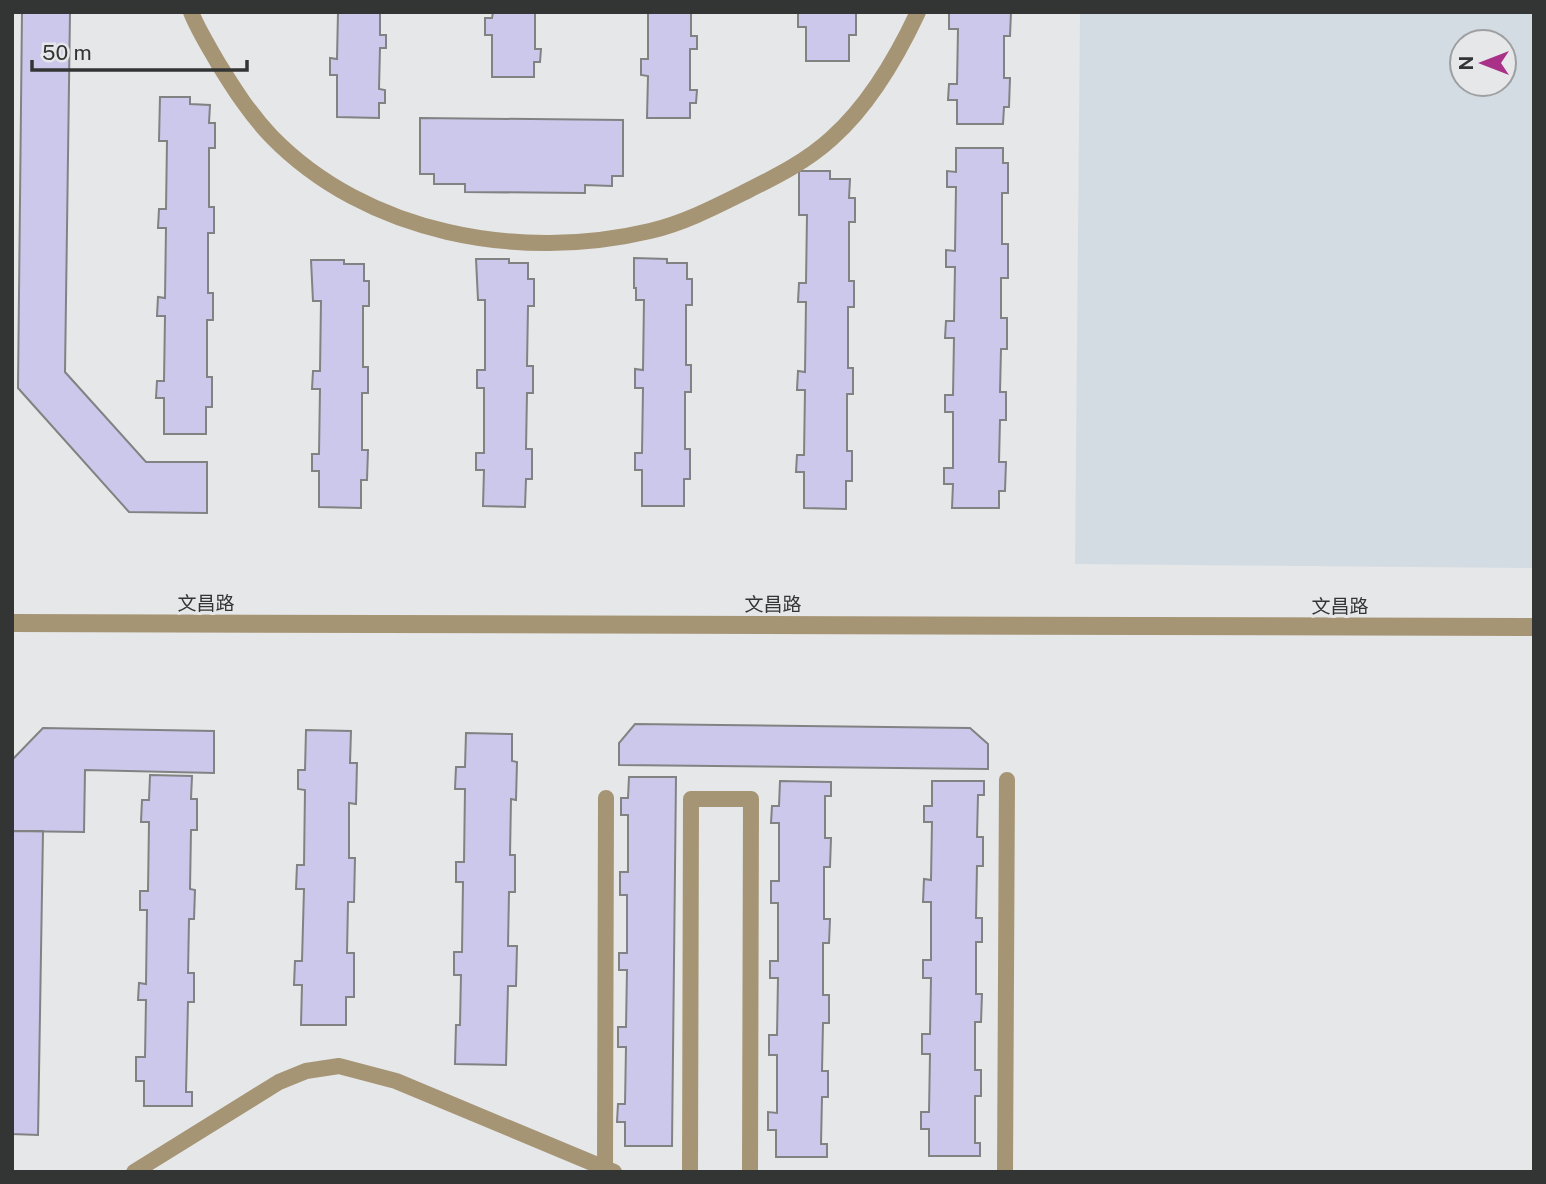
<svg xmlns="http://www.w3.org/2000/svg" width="1546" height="1184" viewBox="0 0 1546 1184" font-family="'Public Sans','Noto Sans SC',sans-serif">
<rect width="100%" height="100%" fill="#e6e7e8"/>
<!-- built -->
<path fill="#d4dce3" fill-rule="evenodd" d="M1080 12H1534V568L1075 564ZM1462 42H1504V84H1462Z"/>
<!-- building -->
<path fill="#ccc8ec" stroke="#828283" stroke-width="2" d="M22 12H70L65 372 146 462H207V513L129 512 18 388Z
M338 12H380V35H386V48H380L379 89 385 90V103H379V118L337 117V75H330V58L337 59Z
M493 12H535V49H541L540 62H534V77H492V35H485V18H492Z
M648 12H691V36H697V49H690V90H697L696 103H690V118H647L648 76 641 75V59H648Z
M798 12H856V35H849V61H806V27H798Z
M949 12H1011L1010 36H1004V78H1010L1009 107H1004L1003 124H957V100H948L949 84H957L958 29H949Z
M160 97H190V104L210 105 209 123H215V148H209V207H214V233H208V293H213V320H207V377H212V407H206V434H164V398H156L157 381H164L165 316H157L158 297 165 298 166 228H158L159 209H166L167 141H159Z
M420 118 623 120V176H612V186L585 185V193L465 192V184H434V174H420Z
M956 148H1003V163H1008V193H1002V244H1008V278H1001V318H1007V349H1001L1000 392H1006V420H1000L999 462H1006L1005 491H999V508H952L953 484H944V468H953V412H945V395H953L954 338H945L946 321H954L955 267H946V250L955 251 956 187H947V171L956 172Z
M799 171H830V179H850L849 198H855V222H849V281H854V307H848V368H853V394H847V451H852V481H846V509L804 508V472H796L797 455H804L805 390H797L798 371 805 372 806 302H798L799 283H806L807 215H799Z
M634 258 667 259V263H687V279H692V305H686V365H691V392H685V449H690V479H684V506H642V470H635V453H642L643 388H635V369L643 370 644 300H636V288H634Z
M476 259H509V263H528V279H534V306H528L527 366H533V393H527L526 449H532V479H526L525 507 483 506 484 470H476V453H484V388H477V370H485V300H478Z
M311 260H344V264H364V281H369V306H363V367H368V393H362V450H368L367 480H361V508L319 507V471H312V454H319L320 389H312L313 371H320L321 301H313Z
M635 724 970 728 988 744V769L619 765V743Z
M43 728 214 731V773L85 770 84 832 12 831V760Z
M306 730 351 731 350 763H357L356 804 349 803V858H355L354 902H348L347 953H354V997H346V1025H301L302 985H294L295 961H302L304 889H296L297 865H304L305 790 298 789V770H305Z
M466 733 512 734V761L517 762 516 800 511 799 510 855H515V892H509L508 946H517L516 986H508L506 1065 455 1064 456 1025H460L461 975H454V952H462L463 882H456V862H464L465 789H455L456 767H465Z
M150 775 192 776 191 799H197V830H191L190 889 195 890 194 919H189L188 973H194V1002H188L186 1092H192V1106H144V1081H136V1057H145L146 1000H138L139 983 146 984 147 910H140V891H148L149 822H141L142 800H149Z
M629 777H676L672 1146H625V1122H617L618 1104H625L626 1047H618V1027H626L627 970H619V953H627V895H620V872H628V815H621V798H628Z
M780 781 831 782V796H825V838H831L830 867H824V919H830L829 943H823V995H829V1023H823L822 1071H828V1097H822L821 1144H827V1157H776V1130H768V1112L777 1113V1055H769V1035H777L778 978H770V961H778V903H771V881H779V823H771L772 806H779Z
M932 781H984V795H978L977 837H983V866H977L976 918H982V942H976V994H982L981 1022H975V1070H981V1096H975V1143H980V1156H929V1129H921V1112H929L930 1054H922V1034H930L931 978H923V960H931V902H923L924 879 931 880 932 822H924V806H932Z
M12 831H43L38 1135 12 1134Z"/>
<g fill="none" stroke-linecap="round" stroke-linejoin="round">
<!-- service -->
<path stroke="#a69575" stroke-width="16" d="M191 12C198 30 209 47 218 63 234 89 250 114 271 136 366 234 520 262 650 231 684 223 715 207 747 191 777 176 807 161 832 138 869 105 897 57 918 12
M605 1168 606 798
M134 1172 279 1082 306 1071 339 1066 396 1081 614 1172
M690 1172 691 799H751L750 1172
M1005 1172 1007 780"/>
<!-- tertiary -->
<path stroke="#a69575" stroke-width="18" d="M12 623 1534 627"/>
</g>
<g text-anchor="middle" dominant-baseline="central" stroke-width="6" stroke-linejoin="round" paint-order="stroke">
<!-- street labels -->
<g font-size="19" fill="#333434" stroke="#e6e7e8">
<text x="206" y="603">文昌路</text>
<text x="773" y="604">文昌路</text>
<text x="1340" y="606">文昌路</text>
</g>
</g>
<!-- border -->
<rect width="1546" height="1184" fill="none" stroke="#333434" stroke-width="28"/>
<!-- north arrow -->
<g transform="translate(1483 63) rotate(270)"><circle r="33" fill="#e6e7e8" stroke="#9e9fa0" stroke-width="2"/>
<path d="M0-5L12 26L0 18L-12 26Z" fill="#a93288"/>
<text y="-10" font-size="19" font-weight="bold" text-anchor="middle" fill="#333434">N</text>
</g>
<!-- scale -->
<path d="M32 60v10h215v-10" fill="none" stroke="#333434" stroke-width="3.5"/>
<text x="42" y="60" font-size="21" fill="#333434" stroke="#e6e7e8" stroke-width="5" paint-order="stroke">50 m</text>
</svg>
